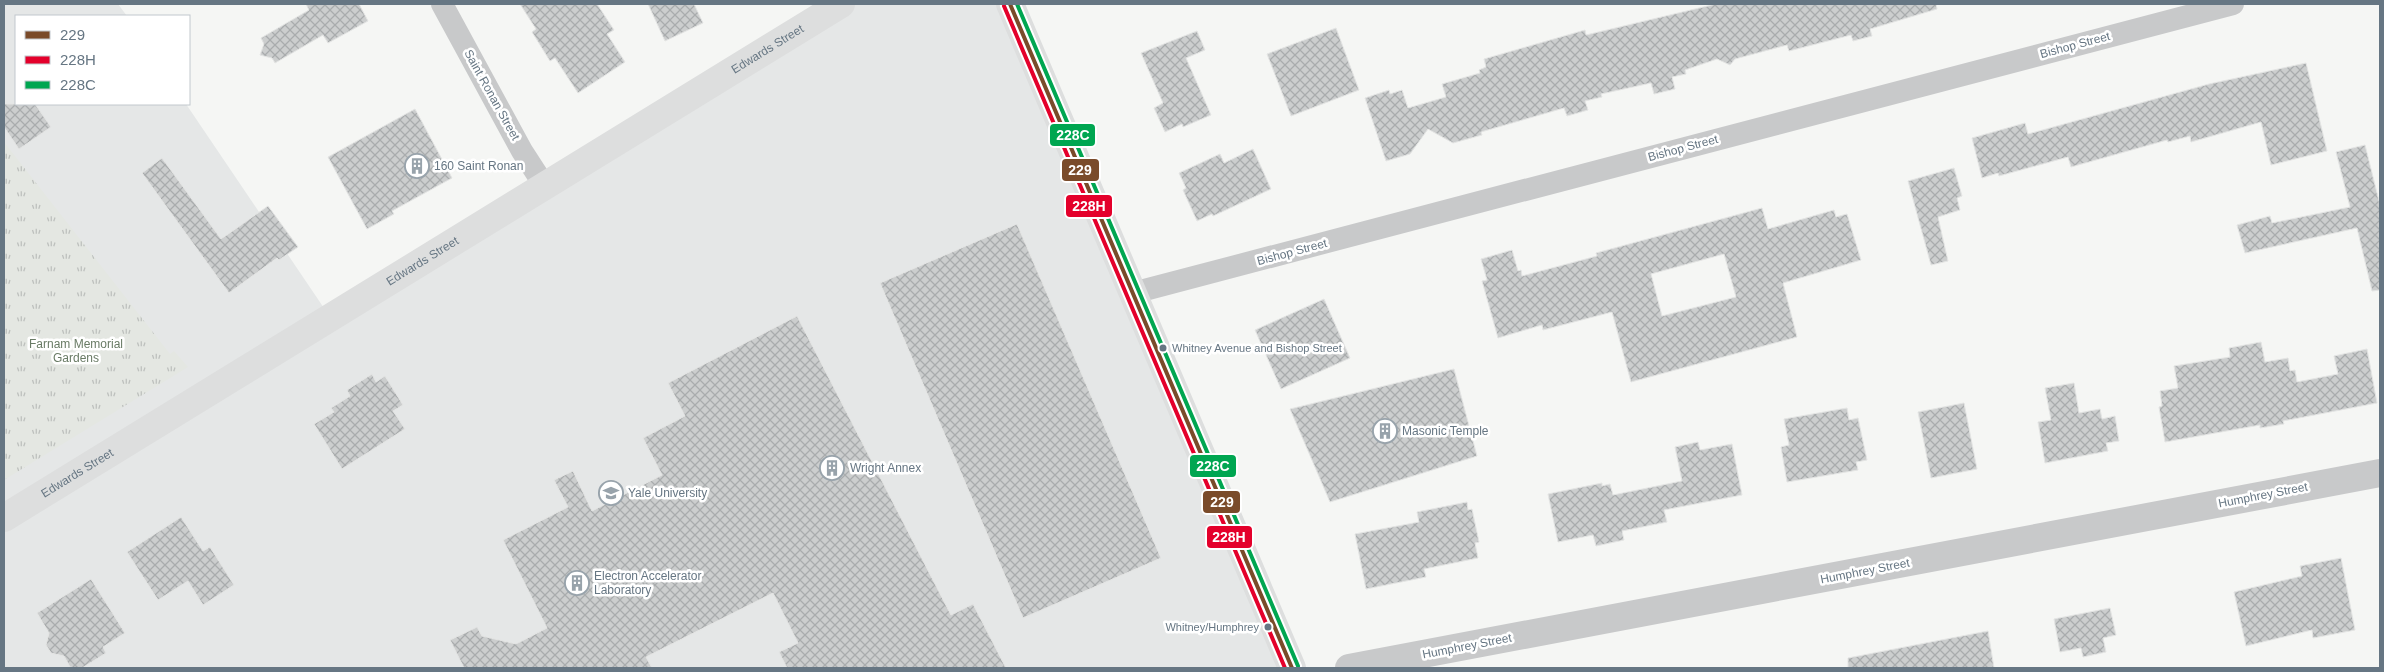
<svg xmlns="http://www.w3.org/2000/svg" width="2384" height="672" viewBox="0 0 2384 672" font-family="Helvetica,sans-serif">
<defs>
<pattern id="park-tufts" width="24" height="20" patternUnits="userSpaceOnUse" patternTransform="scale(1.25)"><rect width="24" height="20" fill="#e4e7e2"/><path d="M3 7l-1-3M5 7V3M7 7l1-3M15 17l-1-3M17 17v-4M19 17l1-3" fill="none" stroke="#bdc0bd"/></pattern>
<pattern id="building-cross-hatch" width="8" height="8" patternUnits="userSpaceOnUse" patternTransform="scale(1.25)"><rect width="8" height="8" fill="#cccece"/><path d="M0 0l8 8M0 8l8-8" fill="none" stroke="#a9acad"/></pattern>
</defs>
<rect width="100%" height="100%" fill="#f5f6f4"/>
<!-- built -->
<path fill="#e5e7e7" d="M4 4H118L127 16H16V104H186L330 317 841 4H1010L1294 668H4Z"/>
<!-- park -->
<path fill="url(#park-tufts)" d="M4 142 170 354 174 351 188 367 4 480Z"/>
<!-- building -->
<path fill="url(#building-cross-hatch)" stroke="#e4e5e4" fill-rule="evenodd" d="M306 4H359L368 21 328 43 323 35 275 63 272 58 260 55 264 44 261 38 309 10Z
M520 4H597L614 30 607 34 625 62 578 93 555 58 550 61 532 32 536 29Z
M648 4H694L703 23 665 41Z
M1716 4H1936L1937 9 1870 29 1872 36 1853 41 1851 35 1789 51 1787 45 1735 59 1730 65 1717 59 1685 70 1686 74 1672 77 1675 89 1654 94 1651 83 1601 94 1602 97 1585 101 1588 110 1567 116 1564 108 1481 132 1482 135 1453 143 1428 129 1410 154 1386 161 1365 98 1389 90 1390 94 1402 90 1408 108 1446 97 1442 84 1480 73 1479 70 1486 67 1484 59 1585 30 1586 35Z
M1336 28 1359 90 1291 116 1267 54Z
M1197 31 1205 50 1186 58 1211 115 1183 127 1182 124 1165 132 1154 108 1163 103 1141 53Z
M2306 63 2327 151 2271 165 2261 122 2191 142 2190 136 2168 142 2167 140 2071 167 2068 157 1999 176 1998 173 1982 178 1972 138 2025 123 2028 134 2209 84Z
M4 104H35L51 127 19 149 4 127Z
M415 109 452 178 392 211 394 214 367 229 328 157Z
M2365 145 2380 205V290L2372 291 2357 228 2245 253 2237 225 2270 216 2272 223 2350 207 2336 152Z
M1253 149 1271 189 1213 216 1212 214 1197 221 1183 190 1186 188 1179 173 1220 154 1224 163Z
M162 158 221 239 268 206 298 247 279 260 277 258 229 293 142 173Z
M1954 168 1962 196 1957 198 1960 210 1938 217 1948 261 1931 265 1908 181Z
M1762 208 1768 229 1834 210 1836 217 1847 214 1861 260 1783 283 1797 337 1631 382 1612 312 1543 330 1542 325 1498 338 1482 281 1487 280 1481 259 1512 250 1518 271 1521 270 1522 276 1597 256 1596 253ZM1724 254 1736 297 1662 316 1651 274Z
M1017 224 1161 558 1023 618 880 283Z
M1324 299 1350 358 1281 389 1255 330Z
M797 316 951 615 973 604 1006 668H787L779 652 798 643 773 593 646 657 652 668H464L450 640 477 627 482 636 516 644 547 628 503 540 568 507 554 480 573 471 592 511 662 475 643 438 685 416 668 383Z
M2261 342 2265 362 2288 358 2290 371 2295 370 2297 382 2338 374 2334 356 2367 349 2377 403 2283 421 2284 424 2260 428V425L2165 442 2159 407 2162 406 2160 391 2178 388 2174 366 2230 357 2229 348Z
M1454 369 1477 456 1330 502 1290 409Z
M372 374 376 382 385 376 403 405 393 411 405 429 342 469 314 424 334 412 331 408 350 396 347 390Z
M2074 383 2079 413 2100 409 2102 419 2115 416 2119 441 2106 443 2108 451 2045 463 2038 422 2051 420 2045 388Z
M1964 403 1977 469 1931 478 1918 412Z
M1847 408 1849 420 1858 418 1867 460 1856 462 1858 470 1787 482 1781 447 1789 445 1784 419Z
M1698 442 1700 450 1732 444 1742 495 1664 510 1667 522 1622 531 1624 540 1596 546 1593 535 1558 542 1548 494 1602 483V486L1610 484 1613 495 1682 481 1675 447Z
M1467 502 1468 510 1472 509 1479 542 1475 543 1478 558 1424 569 1426 577 1366 589 1355 534 1419 522 1417 512Z
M181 517 203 551 210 547 234 585 203 605 188 581 158 600 127 552Z
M2341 558 2355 630 2313 638 2312 630 2246 646 2234 592 2302 576 2300 566Z
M91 579 125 633 103 647 106 653 82 668H77L70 667 64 656 51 653 46 645 49 633 37 613Z
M2110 608 2116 635 2103 638 2106 652 2083 657 2081 648 2060 652 2054 619Z
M1988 631 1994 668H1848V658Z"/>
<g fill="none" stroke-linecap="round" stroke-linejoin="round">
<!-- minor -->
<path stroke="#c8c9ca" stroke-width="22" d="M442 4 522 151 544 185
M1133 293 2233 4"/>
<!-- tertiary -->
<path stroke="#c8c9ca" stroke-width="28" d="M1349 668 2380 473"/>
<!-- secondary -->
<path stroke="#dddede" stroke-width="28" id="s1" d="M4 518 841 4"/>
<!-- primary -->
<path stroke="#dddede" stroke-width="28" d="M1010 4 1292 668"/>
<defs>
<path id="bus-1" d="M1010 4 1292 668"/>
<path id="bus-2" d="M1004 6 1285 668"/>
<path id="bus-3" d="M1017 4 1298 666"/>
</defs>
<!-- bus-1 casing -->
<use href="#bus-1" stroke="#fff" stroke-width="8"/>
<!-- bus-2 casing -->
<use href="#bus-2" stroke="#fff" stroke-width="8"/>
<!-- bus-3 casing -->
<use href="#bus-3" stroke="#fff" stroke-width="8"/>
<!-- bus-1 -->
<use href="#bus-1" stroke="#7a4b2a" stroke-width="4"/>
<!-- bus-2 -->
<use href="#bus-2" stroke="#e4002b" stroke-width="4"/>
<!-- bus-3 -->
<use href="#bus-3" stroke="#00a651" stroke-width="4"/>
</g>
<!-- icons -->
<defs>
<symbol id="building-ring" viewBox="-11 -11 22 22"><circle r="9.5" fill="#fff" stroke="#98a3ab" stroke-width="1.5"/><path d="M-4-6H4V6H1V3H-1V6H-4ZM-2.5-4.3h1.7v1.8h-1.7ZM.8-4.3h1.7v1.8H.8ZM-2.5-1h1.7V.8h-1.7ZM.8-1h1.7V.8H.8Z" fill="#98a3ab"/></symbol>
<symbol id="university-ring" viewBox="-11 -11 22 22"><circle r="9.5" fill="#fff" stroke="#98a3ab" stroke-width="1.5"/><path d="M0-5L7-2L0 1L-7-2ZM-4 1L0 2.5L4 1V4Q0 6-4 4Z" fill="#98a3ab"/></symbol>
</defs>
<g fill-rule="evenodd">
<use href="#building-ring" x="403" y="152" width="28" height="28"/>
<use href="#building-ring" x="1371" y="417" width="28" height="28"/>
<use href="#building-ring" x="818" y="454" width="28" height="28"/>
<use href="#university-ring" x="597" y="479" width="28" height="28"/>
<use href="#building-ring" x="563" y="569" width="28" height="28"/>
</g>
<!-- markers -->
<g fill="#667683" stroke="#fff" stroke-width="2">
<circle cx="1163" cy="348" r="4.5"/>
<circle cx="1268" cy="627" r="4.5"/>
</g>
<g text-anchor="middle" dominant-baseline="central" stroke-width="5" stroke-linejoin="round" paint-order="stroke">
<!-- bus labels -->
<g font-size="11" fill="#667683" stroke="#fff" text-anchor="start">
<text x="1172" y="348">Whitney Avenue and Bishop Street</text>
<text x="1259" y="627" text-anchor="end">Whitney/Humphrey</text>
</g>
<!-- street labels -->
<g font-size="12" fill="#667683" stroke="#fff">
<text transform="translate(2075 45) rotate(-15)">Bishop Street</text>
<text stroke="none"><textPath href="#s1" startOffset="896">Edwards Street</textPath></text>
<text transform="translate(492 95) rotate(61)">Saint Ronan Street</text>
<text transform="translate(1683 148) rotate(-15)">Bishop Street</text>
<text transform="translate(1292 252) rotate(-15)">Bishop Street</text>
<text stroke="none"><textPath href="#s1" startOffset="491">Edwards Street</textPath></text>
<text stroke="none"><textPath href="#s1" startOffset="86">Edwards Street</textPath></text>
<text transform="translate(2263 495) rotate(-11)">Humphrey Street</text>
<text transform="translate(1865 571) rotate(-11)">Humphrey Street</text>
<text transform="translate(1467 646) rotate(-11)">Humphrey Street</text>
</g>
<!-- poi labels -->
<g font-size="12" fill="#667683" stroke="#fff" text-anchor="start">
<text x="434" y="166">160 Saint Ronan</text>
<text x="1402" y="431">Masonic Temple</text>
<text x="850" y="468">Wright Annex</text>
<text x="628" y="493">Yale University</text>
<text x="594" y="576">Electron Accelerator<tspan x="594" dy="14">Laboratory</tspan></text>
</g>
<!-- park labels -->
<g font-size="12" fill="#697b65" stroke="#fff">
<text x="76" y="344">Farnam Memorial<tspan x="76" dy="14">Gardens</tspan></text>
</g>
</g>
<g stroke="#fff" stroke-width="2">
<rect x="1049" y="123" width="47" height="24" rx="5" fill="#00a651"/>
<rect x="1061" y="158" width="39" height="24" rx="5" fill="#7a4b2a"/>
<rect x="1065" y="194" width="48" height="24" rx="5" fill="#e4002b"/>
<rect x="1189" y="454" width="48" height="24" rx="5" fill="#00a651"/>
<rect x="1202" y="490" width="39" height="24" rx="5" fill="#7a4b2a"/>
<rect x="1206" y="525" width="47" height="24" rx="5" fill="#e4002b"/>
</g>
<g font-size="14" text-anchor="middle" font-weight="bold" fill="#fff">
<text x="1073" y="140">228C</text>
<text x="1080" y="175">229</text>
<text x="1089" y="211">228H</text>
<text x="1213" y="471">228C</text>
<text x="1222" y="507">229</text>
<text x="1229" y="542">228H</text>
</g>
<!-- border -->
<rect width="2384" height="672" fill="none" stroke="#667683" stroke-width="10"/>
<!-- legend -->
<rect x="15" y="15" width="175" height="90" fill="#ffffff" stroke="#c2c8cd"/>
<rect x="25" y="31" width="25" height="8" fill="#7a4b2a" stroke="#c2c8cd"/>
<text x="60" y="40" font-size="15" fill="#667683">229</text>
<rect x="25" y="56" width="25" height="8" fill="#e4002b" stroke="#c2c8cd"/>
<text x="60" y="65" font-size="15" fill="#667683">228H</text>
<rect x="25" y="81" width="25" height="8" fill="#00a651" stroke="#c2c8cd"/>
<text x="60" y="90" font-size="15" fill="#667683">228C</text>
</svg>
